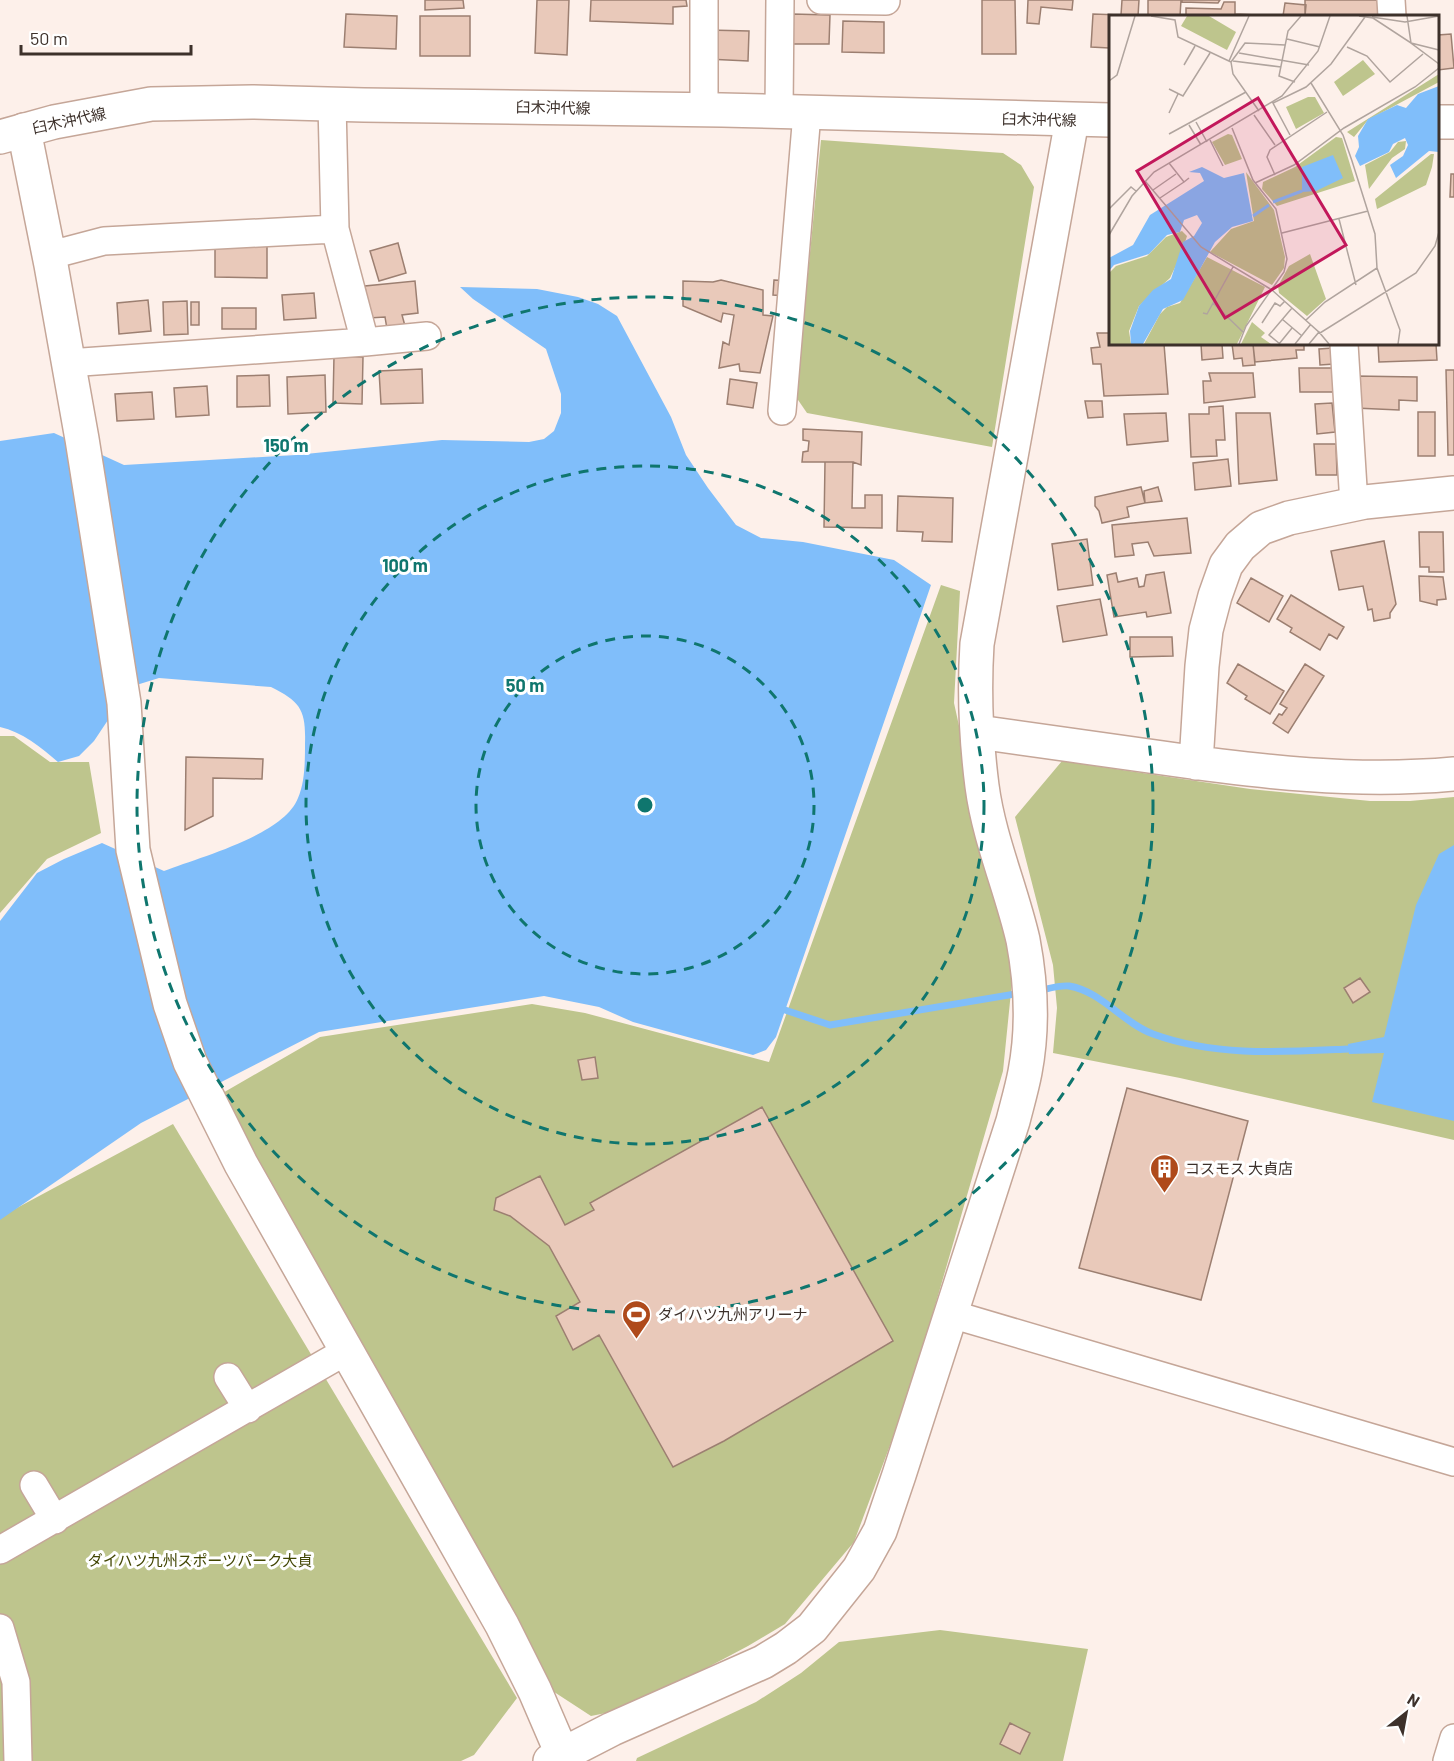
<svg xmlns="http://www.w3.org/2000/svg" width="1454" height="1761" viewBox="0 0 1454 1761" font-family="Barlow,'Noto Sans JP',sans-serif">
<rect width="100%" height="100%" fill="#fdf0ea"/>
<!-- green -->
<path fill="#bec58d" d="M821 140 1003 153 1021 165 1034 187 992 447 807 413 796 397Z
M941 585 960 591 954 703 1013 972 1003 1071 911 1389 854 1542 785 1624 748 1646 631 1708 591 1716 545 1686 221 1094 320 1037 532 1004 585 1013 769 1062Z
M0 736H14L50 762H89L101 833 47 859 0 913Z
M1062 761 1250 789 1370 801H1410L1454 797V1140L1180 1078 1053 1053 1057 1008 1053 965 1015 817Z
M173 1124 517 1698 474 1755 461 1761H0V1217Z
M940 1630 1088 1649 1063 1761H636L637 1758 756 1702 801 1673 839 1642Z"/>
<!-- water -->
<path fill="#80befa" d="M460 287 537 289 578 297 598 304 617 316 671 417 686 455 708 488 736 525 761 538 803 542 894 560 931 585 776 1037 766 1050 753 1055 633 1022 599 1007 544 996 319 1032 141 1123 0 1220V921L37 873 64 859 102 843 164 871C200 857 284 835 298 798 305 782 305 761 305 744 306 710 301 702 271 687L159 678 130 687 94 741 79 756 58 762C41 747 22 732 0 727V441L54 433 124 465 296 455 442 440 529 442 544 439 554 431 561 413V394L546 349 473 299Z
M1454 845V1121L1372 1102 1384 1053 1349 1054 1348 1044 1384 1037 1416 905 1439 854Z"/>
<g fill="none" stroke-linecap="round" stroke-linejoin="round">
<!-- stream -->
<path stroke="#80befa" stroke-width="7" d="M1037 991C1047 989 1060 985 1069 986 1101 991 1123 1023 1153 1034 1216 1057 1283 1052 1349 1049
M785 1010 830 1025 1021 993"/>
</g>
<!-- building -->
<path fill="#e9c9ba" stroke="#9c7f71" stroke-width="1.5" d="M425 0H463L464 8 425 10Z
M537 0H569L567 55 535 53Z
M591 0H686L687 6 673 7V24L590 21Z
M982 0H1015L1016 54H982Z
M1028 0H1073L1072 10 1041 7 1039 24 1027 23Z
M1122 0H1139L1138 16H1110L1109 48 1091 47 1093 14 1121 15Z
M1148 0H1181L1180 16H1148Z
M1182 0H1220L1218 3 1182 2Z
M1305 0H1378V16H1305Z
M1224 2H1235V14L1256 15V16H1186V8L1221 9Z
M1285 3 1306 5 1305 16H1283Z
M346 14 397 16 396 49 344 47Z
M792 14 830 15 829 44H792Z
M420 16H470V56H420Z
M843 21 884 22V53L842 52Z
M708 30 749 31 748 61 707 59Z
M1451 34 1454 68 1438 70V35Z
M1451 174H1454V197H1450Z
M215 241H267V278L215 277Z
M398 243 406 273 379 281 370 251Z
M721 280 763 290V315L773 316 760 373 740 371 739 364 719 368 723 342 729 345 734 315 723 313 721 322 683 306V281L713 282Z
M774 280 790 281 788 296 773 295Z
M415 281 418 313 402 315 405 326 387 329 385 317 369 318 365 286Z
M314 293 316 318 284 320 282 295Z
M148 300 151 331 119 334 117 303Z
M187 301 188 334 164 335 163 302Z
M191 302H199V325H191Z
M222 308H256V329H222Z
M1097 333H1110V344H1164L1168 394 1104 396 1101 364H1093L1091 348 1100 347Z
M1201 344H1222L1223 358 1202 360Z
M1232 344H1253L1255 365 1243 366 1242 358 1234 359Z
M1253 344H1304V350H1296L1297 358 1255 362Z
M1378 344H1436L1437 360 1379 362Z
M1333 348 1334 364 1320 365 1319 349Z
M334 356 363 357 362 404 333 403Z
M1299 368H1334V392H1300Z
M422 369 423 403 381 404 379 371Z
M1446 370H1454V455H1448Z
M1209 373H1253L1255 397 1204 403 1203 381H1211Z
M269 375 270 406 237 407V376Z
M325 375 326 412 288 414 287 377Z
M1355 376 1417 377V401L1399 400V410L1355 408Z
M730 379 757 383 753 408 727 404Z
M207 386 209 415 176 417 174 388Z
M152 392 154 419 117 421 115 394Z
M1085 401H1102L1103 417 1088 418Z
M1332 403 1335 432 1317 434 1315 404Z
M1223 406 1225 440H1216L1217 456 1191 457 1189 414H1209V407Z
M1418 412H1435V456H1418Z
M1166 413 1168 441 1127 445 1124 414Z
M1236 413H1270L1277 480 1239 484Z
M803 429 862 432 861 465 853 462H802L803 452 808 451 809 441 803 440Z
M1314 444H1336L1337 475H1316Z
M1228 459 1231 486 1195 490 1193 463Z
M825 462H853L852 508H865V495H882V528L824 527Z
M1141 487 1145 503 1127 507 1129 517 1102 523 1099 511 1095 506V497Z
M1158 487 1162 501 1145 503 1144 491Z
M898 496 953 498 952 542 922 541 923 532 897 531Z
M1187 518 1191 553 1154 556 1148 542 1132 544 1134 555 1115 557 1112 525Z
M1419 532H1443L1444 572H1429V567H1420Z
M1087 539 1093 585 1058 590 1052 544Z
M1384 541 1396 604 1390 613V618L1374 621 1372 609 1368 610 1363 586 1339 590 1331 551Z
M1164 572 1171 613 1147 617 1146 612 1114 617 1107 575 1116 573 1118 582 1137 578 1139 587 1144 586 1146 575Z
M1419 576 1443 577 1446 599 1437 600V605L1420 601Z
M1251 578 1283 596 1269 622 1237 603Z
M1291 595 1344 627 1337 639 1329 634 1320 650 1290 632 1292 628 1277 619Z
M1100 599 1107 635 1063 642 1057 606Z
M1130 637H1172L1173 656 1130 657Z
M1238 664 1284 691 1270 714 1245 699 1247 696 1227 683Z
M1305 664 1324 676 1288 733 1273 723 1279 714 1282 715 1287 708 1280 704Z
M186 757 263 759 262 779 213 778V816L185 830Z
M1360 978 1370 992 1353 1003 1344 988Z
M595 1057 598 1078 582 1080 578 1060Z
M1127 1088 1248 1121 1201 1300 1079 1268Z
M762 1107 893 1341 724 1441 673 1467 599 1335 573 1350 556 1316 580 1302 549 1246 510 1216 494 1210 496 1198 540 1176 565 1225 594 1210 590 1203Z
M1010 1723 1030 1733 1020 1754 1000 1744Z"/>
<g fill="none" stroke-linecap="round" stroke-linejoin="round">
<defs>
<path id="minor" d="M704 0V110
M821 0 886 1
M1391 0 1392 16
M332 104 335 229 365 342 427 336
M779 112 780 0
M48 253 66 251 104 241 335 229
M1344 344 1354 504
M68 363 365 342
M782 411 807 113
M951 1314 1454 1462
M228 1377 248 1409
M34 1485 55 1520
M0 1550 348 1350
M0 1628 16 1682 18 1761
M1447 1761 1454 1738"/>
<path id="tertiary" d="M24 130 51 265 82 439 124 703 133 850 170 1004 190 1062 241 1164 502 1625 535 1691 563 1756
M978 732C1040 741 1101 749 1163 758 1260 772 1356 783 1454 774
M1196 763 1202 666 1206 630 1215 596 1226 565 1240 546 1261 528 1289 518 1365 502 1454 493
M550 1761 612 1729 763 1662 786 1648 812 1628 859 1569 880 1531 899 1475 1013 1121C1017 1105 1022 1088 1025 1072 1033 1030 1031 982 1023 940 1011 888 989 839 982 786 976 739 974 691 977 644L1072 120"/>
<path id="secondary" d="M1438 122H1454
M0 137 54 122 151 104 252 102 364 105 722 110 1110 120"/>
</defs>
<!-- minor casing -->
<use href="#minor" stroke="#c5a698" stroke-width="30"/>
<!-- tertiary casing -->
<use href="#tertiary" stroke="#c5a698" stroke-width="36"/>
<!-- secondary casing -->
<use href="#secondary" stroke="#c5a698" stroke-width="36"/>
<!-- minor -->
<use href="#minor" stroke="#fff" stroke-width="27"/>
<!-- tertiary -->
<use href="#tertiary" stroke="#fff" stroke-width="33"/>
<!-- secondary -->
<use href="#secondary" stroke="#fff" stroke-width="33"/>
</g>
<!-- distance rings -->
<g fill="none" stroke="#0f766e" stroke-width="3" stroke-dasharray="10 8">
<circle cx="645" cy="805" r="169"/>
<circle cx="645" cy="805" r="339"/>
<circle cx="645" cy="805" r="508"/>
</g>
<!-- icons -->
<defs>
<symbol id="building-pin" viewBox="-11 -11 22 30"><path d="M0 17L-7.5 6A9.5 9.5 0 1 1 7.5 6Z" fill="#af4a1b" stroke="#fff"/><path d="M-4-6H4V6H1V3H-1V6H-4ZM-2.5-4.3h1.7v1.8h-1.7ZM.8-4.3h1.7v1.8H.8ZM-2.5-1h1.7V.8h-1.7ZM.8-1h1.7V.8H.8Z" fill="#fff"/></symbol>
<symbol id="stadium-pin" viewBox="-11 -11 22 30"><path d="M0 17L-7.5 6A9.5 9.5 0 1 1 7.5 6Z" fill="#af4a1b" stroke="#fff"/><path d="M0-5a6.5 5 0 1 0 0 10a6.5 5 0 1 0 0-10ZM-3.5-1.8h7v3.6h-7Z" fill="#fff"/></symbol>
</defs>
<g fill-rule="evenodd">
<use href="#building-pin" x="1148" y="1152" width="33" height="45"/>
<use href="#stadium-pin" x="620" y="1298" width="33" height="45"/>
</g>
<g text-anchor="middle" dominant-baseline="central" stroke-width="6" stroke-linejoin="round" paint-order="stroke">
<!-- street labels -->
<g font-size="15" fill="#3d312b" stroke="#fff">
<text transform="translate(553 107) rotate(1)">臼木沖代線</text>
<text transform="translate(1039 119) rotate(1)">臼木沖代線</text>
<text transform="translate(69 120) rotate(-12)">臼木沖代線</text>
</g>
<!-- poi labels -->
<g font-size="15" fill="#3d312b" stroke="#fff" text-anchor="start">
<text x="1185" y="1168">コスモス 大貞店</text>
<text x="658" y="1314">ダイハツ九州アリーナ</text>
</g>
<!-- park labels -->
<g font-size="15" fill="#414502" stroke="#fff">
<text x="200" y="1560">ダイハツ九州スポーツパーク大貞</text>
</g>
</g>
<!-- overview -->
<g transform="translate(1109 15)">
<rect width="330" height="330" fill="#fdf0ea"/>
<path d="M78 1H100L127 17 118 35 72 11ZM254 45 266 59 234 81 225 67ZM330 59V67L259 105 245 122 238 117ZM199 82H206L215 98 187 114 177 92ZM119 119 123 120 133 144 116 150 103 127ZM227 122 233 123 246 166 168 191 153 174 154 167 186 152ZM297 126 296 134 283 143 260 174 256 150 281 137 289 127ZM322 139H325L323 152 317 170 268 194 266 184ZM137 157 165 195 176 242 175 253 163 270 101 237 122 214 145 206ZM73 216 78 221 72 240 61 263 30 291 20 316 22 329H0V258L7 251 38 241 57 222ZM201 239 217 284 198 301 170 278 169 271 180 251ZM98 242 156 272 128 329H35L51 299 58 292 71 288ZM143 307 156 318 152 322 162 329H132Z" fill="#bec58d"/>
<path d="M330 71V137L320 136 287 163 281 150 294 141 299 130 296 123 284 129 280 137 251 151 246 141 250 132 249 121 259 104 288 90 297 93 309 79ZM224 140 234 163 207 176 193 177V152ZM93 152 115 163 135 158 144 206 123 212 106 227 74 285 54 294 34 329H22L21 316 30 291 44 275 62 264 74 227 85 221 93 208 88 200 75 205 71 217 58 220 40 239 5 250 0 256V243L24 230 41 200 95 166 91 158 80 157Z" fill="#80befa"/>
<path fill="none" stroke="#80befa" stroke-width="3" d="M164 187 193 176M144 201 160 190"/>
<path fill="none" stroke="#b0a49e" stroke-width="1.5" d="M42 1 66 5 69 22 122 47M250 1 264 3 302 28 330 35M298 1 302 28 330 49M263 2 296 7 330 1M178 24 211 32M238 32 258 41 281 67 314 39M130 38 200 50M120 46 140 1M124 46 172 52M122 47 136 28 176 30M122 47 124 59 150 96M75 50 86 31M0 66 8 60 26 1M186 67 170 61 179 16 192 1M202 68 234 120 243 146 266 219 268 253 291 315 289 329M60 74 74 81 101 38M60 98 69 79M145 100 166 130M87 107 98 127M80 110 92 130M123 113 144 165 167 194 178 244 175 257 137 311 130 329M60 119 137 77M181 120 164 88 197 72 222 49 256 2M101 125 114 151M60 148 75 167 80 163M166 160 158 142 161 135 218 97M36 166 92 232 163 275 211 318 307 258 326 231 330 217M146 168 185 150 235 113 306 72 330 53M44 175 67 159M51 183 75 167M0 194 22 172 27 176M230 204 247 270M173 218 259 196M0 220 23 181 45 157 173 81 209 36 221 1M104 288 134 317M94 298 98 299 124 252M173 304 193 321M197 305 216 287 268 253M153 308 166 288 171 291 176 286M170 329 183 313M171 329 160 320 183 293M186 329 202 309M200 329 210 317 220 329"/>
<path fill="#c2185b" fill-opacity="0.15" stroke="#c2185b" stroke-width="3" d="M149 83 237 230 116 303 28 156Z"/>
<rect width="330" height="330" fill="none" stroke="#3d312b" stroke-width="3"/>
</g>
<circle cx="645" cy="805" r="9" fill="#0f766e" stroke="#fff" stroke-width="3"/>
<g font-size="18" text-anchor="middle" font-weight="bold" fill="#0f766e" stroke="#fff" stroke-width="6" stroke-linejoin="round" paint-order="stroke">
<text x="286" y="452">150 m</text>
<text x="405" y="572">100 m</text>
<text x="525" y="692">50 m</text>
</g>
<!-- north arrow -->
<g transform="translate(1406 1713) rotate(31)" stroke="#ffffff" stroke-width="4.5" paint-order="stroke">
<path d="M0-4.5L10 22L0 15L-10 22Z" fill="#3d312b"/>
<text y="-9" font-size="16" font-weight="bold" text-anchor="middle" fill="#3d312b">N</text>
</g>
<!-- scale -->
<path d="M21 45v9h170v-9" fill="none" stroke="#3d312b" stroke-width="3"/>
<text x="30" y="45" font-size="18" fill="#3d312b" stroke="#ffffff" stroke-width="4.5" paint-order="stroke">50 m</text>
</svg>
